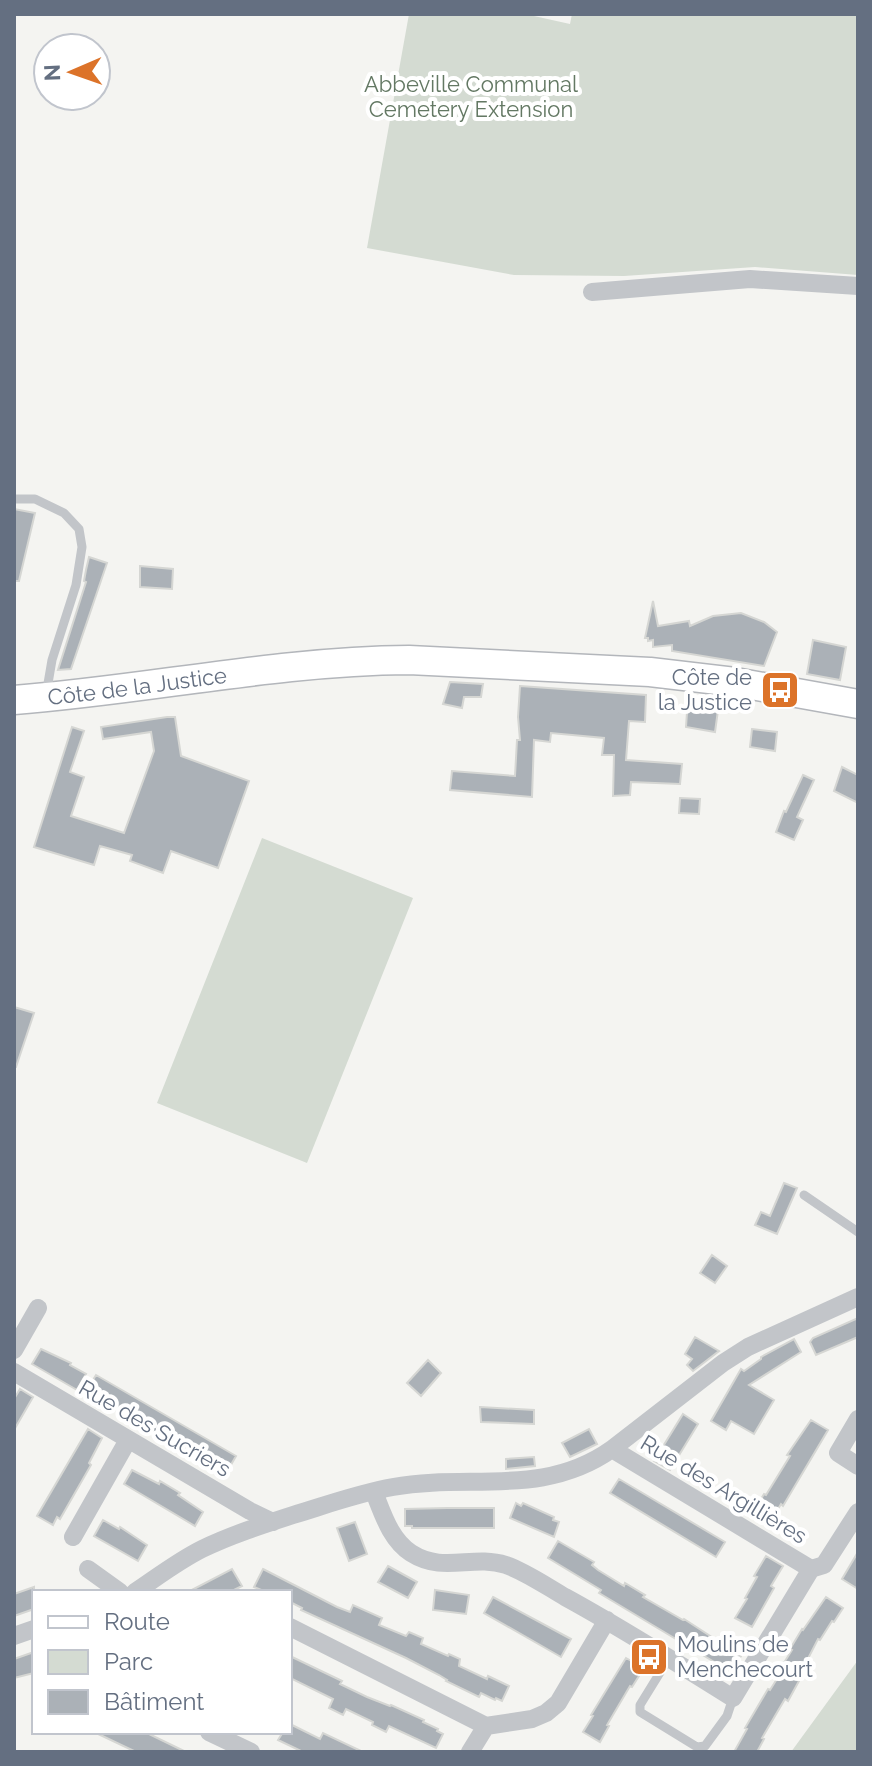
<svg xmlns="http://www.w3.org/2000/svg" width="872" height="1766" viewBox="0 0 872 1766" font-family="Raleway,sans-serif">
<rect width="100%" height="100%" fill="#f4f4f1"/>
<!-- green -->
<path fill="#d4dbd2" d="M409 14H465L478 16 479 14H525L570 24 572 14H858V275L755 267 624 276 514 275 367 248Z
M262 838 413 898 307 1163 157 1103Z
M858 1660V1752H791Z"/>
<!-- building -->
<path fill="#abb1b7" stroke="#d5d6d3" stroke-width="2" d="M14 509 35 513 19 581H14Z
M89 557 107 563 71 669 58 670 86 582 84 581 86 570Z
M140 566 173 569 172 589 140 587Z
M653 601 658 626 689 621 690 626 713 616 741 613 764 622 777 632 764 666 672 651V645L653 647V640L648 641V638H645Z
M813 640 846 647 840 680 807 674Z
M450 682 483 684 481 697H464L462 708 443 704Z
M520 686 646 695 645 722 629 721 626 760 682 764 680 784 631 782 630 795 613 796 614 755H602L604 738 551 733 550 742 534 740 532 797 450 790 452 771 515 776 517 740H520L518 717Z
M688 698 719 703 715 732 686 727Z
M167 717H175L181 756 249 781 218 868 171 851 163 873 130 861 132 855 100 846 94 865 34 847 72 727 84 731 70 772 84 777 71 816 124 833 154 751 151 732 103 739 101 727Z
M752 729 777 732 775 751 750 747Z
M842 767 858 775V803L834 791Z
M803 775 814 780 797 817 803 820 794 840 776 832 784 811 786 812Z
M680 798 700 799 699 814 679 813Z
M14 1007 34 1013 16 1067H14Z
M784 1183 797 1188 777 1234 755 1225 761 1212 770 1216Z
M712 1255 727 1266 715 1283 700 1273Z
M858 1318V1337L816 1355 810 1342 813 1338Z
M695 1337 719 1351 693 1371 687 1365 692 1359 685 1354Z
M794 1339 801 1352 749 1385 774 1400 754 1434 731 1421 726 1430 711 1421 741 1369 744 1371 761 1359V1357Z
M41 1349 71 1363 70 1365 86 1374 77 1390 32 1364Z
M428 1360 441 1373 421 1396 407 1383Z
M96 1375 236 1456 228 1470 201 1457 200 1459 111 1407 112 1405 88 1388Z
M20 1389 33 1397 14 1430V1399Z
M480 1407 534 1410V1424L481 1422Z
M683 1414 698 1424 670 1470 654 1461Z
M811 1420 828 1430 783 1506 781 1504 772 1519 755 1509 764 1494 766 1495 790 1456 787 1455Z
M88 1429 102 1438 89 1463 91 1465 60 1519 57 1517 53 1525 37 1516Z
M589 1429 597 1444 570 1457 562 1443Z
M534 1457 535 1466 506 1469V1459Z
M132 1470 159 1484 160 1481 180 1493 178 1495 203 1512 195 1526 124 1484Z
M619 1479 725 1542 716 1557 610 1493Z
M516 1503 521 1506 523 1503 554 1517 553 1520 559 1522 554 1537 510 1518Z
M447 1508H494V1528H412V1526H405V1509Z
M103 1520 119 1529 120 1527 147 1545 138 1561 94 1536Z
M355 1522 367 1554 349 1561 337 1528Z
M558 1541 594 1562 592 1565 598 1570 624 1586 625 1583 645 1595 643 1597 683 1620 684 1619 741 1656 731 1672 599 1593 601 1590 548 1558Z
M858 1552V1589L842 1579Z
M766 1556 783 1566 771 1586 774 1588 752 1627 735 1618 747 1599 745 1598 757 1577 754 1576Z
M388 1566 417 1582 408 1598 378 1582Z
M232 1569 242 1586 230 1592H188Z
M263 1569 337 1607 350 1612 353 1605 382 1618 379 1625 406 1636 409 1632 423 1638 421 1644 448 1656 449 1654 460 1659 459 1666 487 1679 488 1676 509 1686 502 1701 496 1698 495 1700 481 1693 479 1697 446 1681 447 1680 439 1675 406 1658 301 1610 302 1608 290 1602V1592H266L254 1587Z
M34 1587V1609L14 1616V1594Z
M435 1590 469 1595 466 1614 433 1610Z
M493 1597 571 1639 561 1657 484 1613Z
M826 1597 843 1608 834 1622 832 1621 820 1640 818 1639 797 1680 799 1681 788 1701 785 1699 762 1738 764 1739 757 1752H734L747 1729 745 1728 768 1689 770 1690 782 1671 780 1669 792 1650 790 1649 802 1629 803 1630Z
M34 1652V1673L14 1678V1659Z
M290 1656 342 1681 340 1684 367 1697 390 1706 391 1705 424 1720 423 1722 438 1729 437 1731 443 1734 436 1748 389 1726 386 1732 372 1725 373 1722 346 1709 343 1715 329 1708 333 1699 290 1678Z
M626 1658 644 1668 632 1687 630 1686 607 1725 609 1726 600 1742 583 1732 593 1716 591 1715Z
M290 1724 320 1739 323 1733 363 1752H303L278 1740 283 1732H290Z
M94 1732H145L186 1752H136Z"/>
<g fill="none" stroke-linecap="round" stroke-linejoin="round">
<defs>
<g id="primary">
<path id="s1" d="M14 700C146 690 276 661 409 660L650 672 735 682 858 704"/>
</g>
</defs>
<!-- primary casing -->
<use href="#primary" stroke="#b3b6bb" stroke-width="31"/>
<!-- service -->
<path stroke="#c2c5c9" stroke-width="9" d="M14 499H35L64 513 79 529 82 547 76 585 52 660 46 695
M804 1195 858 1232
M669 1658 640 1705V1712L697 1747 705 1746 727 1716 733 1698"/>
<!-- minor -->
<path stroke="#c2c5c9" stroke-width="18" d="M592 292 750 279 858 286
M14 1350 38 1308
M14 1372 250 1511 273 1522
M858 1419 838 1453 858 1466
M612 1449 811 1569
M374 1492C383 1514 390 1539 411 1553 444 1574 472 1554 506 1565 526 1572 546 1586 565 1597 622 1628 677 1663 733 1698L811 1569 824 1565 858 1512
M73 1537 128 1440
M88 1569 120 1592
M135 1592C156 1578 178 1561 202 1549 231 1535 262 1525 293 1515 326 1505 359 1493 393 1487 469 1473 543 1498 612 1449L723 1363 748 1347 858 1297
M290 1627 486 1726 532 1719 546 1713 558 1703 607 1620
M14 1636 34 1629
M209 1732 251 1752
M470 1752 486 1726"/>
<!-- primary -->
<use href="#primary" stroke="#fff" stroke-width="28"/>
</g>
<!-- icons -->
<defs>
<symbol id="bus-square" viewBox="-11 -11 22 22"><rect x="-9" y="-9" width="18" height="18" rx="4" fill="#dc7329" stroke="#fff"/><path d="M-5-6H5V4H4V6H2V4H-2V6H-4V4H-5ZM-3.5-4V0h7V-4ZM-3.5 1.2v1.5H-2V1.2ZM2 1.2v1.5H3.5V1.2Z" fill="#fff"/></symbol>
</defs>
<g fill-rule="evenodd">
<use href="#bus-square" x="758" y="668" width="44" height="44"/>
<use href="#bus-square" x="627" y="1635" width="44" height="44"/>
</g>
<g text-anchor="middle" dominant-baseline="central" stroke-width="8" stroke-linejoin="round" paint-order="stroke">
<!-- park labels -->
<g font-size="22" fill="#637863" stroke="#fff">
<text x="471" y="84">Abbeville Communal<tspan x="471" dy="25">Cemetery Extension</tspan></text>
</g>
<!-- poi labels -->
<g font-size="22" fill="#646f81" stroke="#fff" text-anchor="end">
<text x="752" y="677">Côte de<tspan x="752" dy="25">la Justice</tspan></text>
<text x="677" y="1644" text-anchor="start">Moulins de<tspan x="677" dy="25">Menchecourt</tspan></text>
</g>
<!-- street labels -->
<g font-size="22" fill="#646f81" stroke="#fff">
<text stroke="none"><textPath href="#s1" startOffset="124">Côte de la Justice</textPath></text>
<text transform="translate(155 1428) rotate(30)">Rue des Sucriers</text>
<text transform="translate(724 1489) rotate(31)">Rue des Argillières</text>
</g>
</g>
<!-- border -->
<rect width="872" height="1766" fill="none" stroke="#646f81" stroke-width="32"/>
<!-- legend -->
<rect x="32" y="1590" width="260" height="144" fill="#ffffff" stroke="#c1c5cd" stroke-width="2"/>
<rect x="48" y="1616" width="40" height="12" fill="#ffffff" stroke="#c1c5cd" stroke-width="2"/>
<text x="104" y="1630" font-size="24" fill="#646f81">Route</text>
<rect x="48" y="1650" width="40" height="24" fill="#d4dbd2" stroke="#c1c5cd" stroke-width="2"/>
<text x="104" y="1670" font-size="24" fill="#646f81">Parc</text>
<rect x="48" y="1690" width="40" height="24" fill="#abb1b7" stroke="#c1c5cd" stroke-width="2"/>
<text x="104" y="1710" font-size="24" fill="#646f81">Bâtiment</text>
<!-- north arrow -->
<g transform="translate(72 72) rotate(268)"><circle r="38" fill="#ffffff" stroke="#c1c5cd" stroke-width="2"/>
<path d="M0-6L14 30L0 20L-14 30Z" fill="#dc7329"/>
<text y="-12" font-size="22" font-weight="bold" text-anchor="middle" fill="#646f81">N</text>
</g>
</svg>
